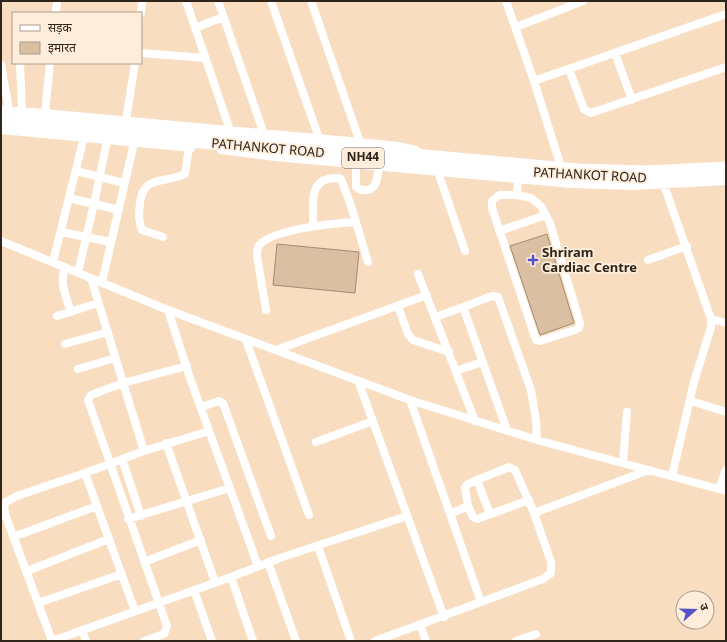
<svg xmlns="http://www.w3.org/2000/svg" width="727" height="642" viewBox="0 0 727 642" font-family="Georgia,'Noto Sans Devanagari',serif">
<rect width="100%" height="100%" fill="#f9ddc0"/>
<!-- building -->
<path fill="#dabfa2" stroke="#a48a6f" d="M547 234 574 323 540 335 510 246Z
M277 244 359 252 355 293 273 285Z"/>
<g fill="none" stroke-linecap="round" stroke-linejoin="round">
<!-- minor -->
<path stroke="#fff" stroke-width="8" d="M186 1 230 130
M218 1 264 134
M271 1 319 138
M311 1 360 142
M506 1 534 81 561 167
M56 13 57 1
M141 13 142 1
M516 27 583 1
M195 28 223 17
M141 53 205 58
M615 53 632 100
M20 63 22 111
M1 65 9 109
M569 69 584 109 591 113 726 67
M534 81 726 14
M1 109 360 142 398 146 416 150
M45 113 50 63
M126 120 135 63
M1 130 191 148
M221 150 275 157 572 184 633 186 726 181
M356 165V187C359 190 361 190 365 190 378 191 378 173 379 163
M76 171 124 183
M438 172 465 251
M664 185 711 319V327L694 382 672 476
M517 195H499L492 201V208L536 340 540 341 575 330 579 328 580 323 550 223 541 206 531 198 517 195 518 180
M69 198 119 210
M313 226C314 210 308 183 328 179 333 178 336 177 341 179L351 206 368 262
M499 231 546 215
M61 232 111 242
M163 237 142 230C138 220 139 214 140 203 143 174 165 184 185 174L189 147
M1 241 168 310 410 400 537 440 726 491
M648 260 687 246
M53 262 84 137
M65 267C59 283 66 296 71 312
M78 272 94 204 107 141
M418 274 475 421
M91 278 144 451
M102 282 134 143
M398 306 408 334 413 340 449 352
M463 307 492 296 498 297 531 390 536 421 537 440
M168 310 190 378 258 566
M266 310 257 256C257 253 257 250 258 247 268 229 337 223 356 222
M57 316 98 303
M436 317 463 307 507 430
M711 319 726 323
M246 340 309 515
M65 344 108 332
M276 350 427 295
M78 369 115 358
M456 371 482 362
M359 383 444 617
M410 400 481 602
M691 401 726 412
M201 407 219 401 223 403 271 536
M316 442 373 421
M166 443 215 582
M122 459 141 516
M623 463 627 412
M85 473 135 611
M719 489 726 470
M468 506 473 517 477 519 529 500
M450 514 468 506 465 487 468 484 477 480
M490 514 477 480 509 467 515 470 534 513
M128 519 230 488
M13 537 97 506
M318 546 351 641
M144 562 201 540
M268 562 296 641
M27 571 109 539
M231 577 253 641
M194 590 212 641
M38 603 122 574
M420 625 426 641
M82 630 86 641
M52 641 231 577 280 558 407 516
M52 641 5 514 4 503 17 496 85 473 144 451 209 431
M144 641 164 634 167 626 88 400 91 395 123 383 187 366
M375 641 543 579 551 573V562L534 513 649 470
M516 641 536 634"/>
<!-- highway -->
<path stroke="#fff" stroke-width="11" d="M1 116 578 169 646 171 726 167
M1 124 441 166 585 178 647 179 726 175"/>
</g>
<!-- markers -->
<path fill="#5351c8" stroke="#feeddb" stroke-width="1.5" d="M531 254h4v4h4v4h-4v4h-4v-4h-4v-4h4z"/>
<g text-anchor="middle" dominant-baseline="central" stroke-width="3.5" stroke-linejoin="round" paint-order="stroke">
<!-- shield labels -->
<rect fill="#feeddb" stroke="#6d6154" stroke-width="1" x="342" y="148" width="42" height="20" rx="3"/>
<g font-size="12" font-weight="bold" fill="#2f251a">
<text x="363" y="158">NH44</text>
</g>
<!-- street labels -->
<g font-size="13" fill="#2f251a" stroke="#feeddb">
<text transform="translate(268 149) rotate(5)">PATHANKOT ROAD</text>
<text transform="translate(590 176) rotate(3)">PATHANKOT ROAD</text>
</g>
<!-- poi labels -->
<g font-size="13" font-weight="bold" fill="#2f251a" stroke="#feeddb" text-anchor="start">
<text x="542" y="253">Shriram<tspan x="542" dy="15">Cardiac Centre</tspan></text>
</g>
</g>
<!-- border -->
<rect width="727" height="642" fill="none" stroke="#2f251a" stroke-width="4"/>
<!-- legend -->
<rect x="12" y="12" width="130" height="52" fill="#feeddb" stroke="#ab9d8e"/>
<rect x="20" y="25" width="20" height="6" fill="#ffffff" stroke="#ab9d8e"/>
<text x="48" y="32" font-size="12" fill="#2f251a">सड़क</text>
<rect x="20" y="42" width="20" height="12" fill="#dabfa2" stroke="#ab9d8e"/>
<text x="48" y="52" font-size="12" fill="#2f251a">इमारत</text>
<!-- north arrow -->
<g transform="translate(695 610) rotate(70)"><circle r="19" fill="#feeddb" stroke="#ab9d8e"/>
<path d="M0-3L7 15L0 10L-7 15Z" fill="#5351c8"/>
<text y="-6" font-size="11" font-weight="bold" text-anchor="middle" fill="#2f251a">उ</text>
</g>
</svg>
